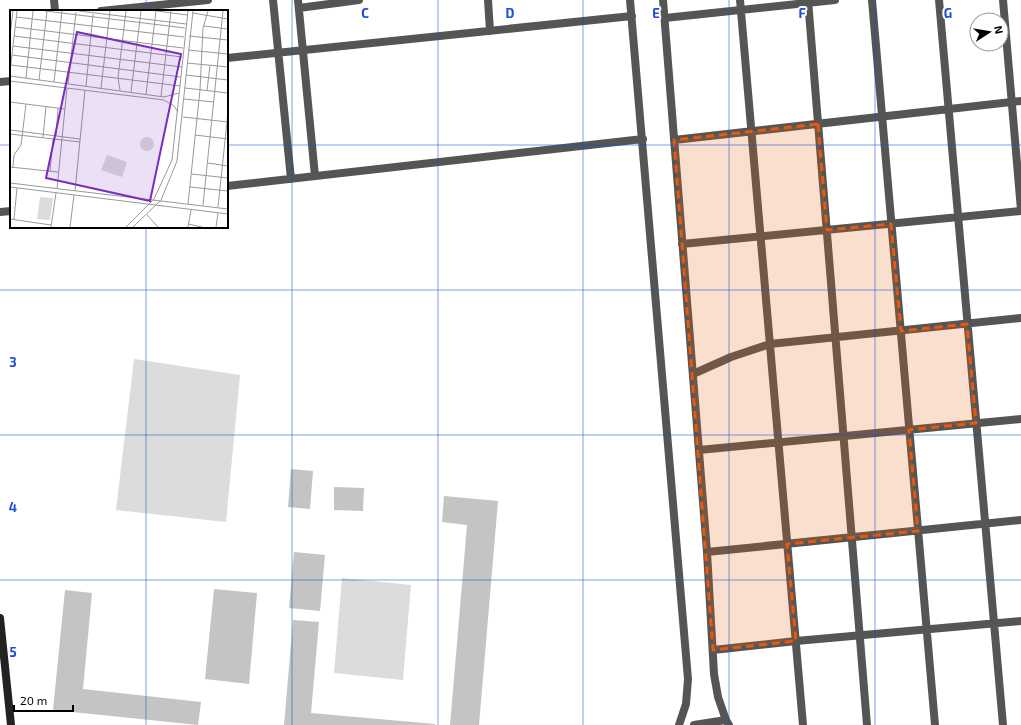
<svg xmlns="http://www.w3.org/2000/svg" width="1021" height="725" viewBox="0 0 1021 725" font-family="'Exo 2',sans-serif">
<rect width="100%" height="100%" fill="#fff"/>
<!-- park -->
<path fill="#dcdcdc" d="M134 359 240 375 226 522 116 510Z
M342 578 411 585 403 680 334 673Z"/>
<!-- building -->
<path fill="#c4c4c4" d="M291 469 313 471 310 509 288 507Z
M334 487 364 488 363 511 334 510Z
M444 496 498 501 479 725H450L467 525 442 522Z
M294 552 325 555 320 611 289 608Z
M214 589 257 593 249 684 205 679Z
M65 590 92 593 83 689 201 702 198 725 53 710Z
M293 620 319 622 311 713 435 724V725H284Z"/>
<g fill="none" stroke-linecap="round" stroke-linejoin="round">
<!-- street -->
<path stroke="#555" stroke-width="8" d="M54 0 55 11
M273 0 291 179
M298 0 315 176
M488 0 490 31
M630 0 688 679 686 704 679 725
M663 0 707 552 714 674 718 697 726 720 729 725
M740 0 803 725
M808 0 867 725
M872 0 935 725
M939 0 1003 725
M1003 0 1021 210
M299 8 359 0
M101 11 208 0
M665 18 835 0
M227 58 632 16
M0 82 11 81
M674 140 1021 101
M227 186 643 139
M0 212 11 211
M682 244 1021 211
M693 374 731 357 770 344 1021 318
M699 450 1021 419
M707 552 1021 520
M713 650 796 641 1021 621
M694 725 726 720"/>
<!-- secondary -->
<path stroke="#222" stroke-width="8" d="M0 618 11 725"/>
</g>
<!-- marked area -->
<path fill="#e8590c" fill-opacity="0.2" stroke="#e8590c" stroke-width="3" stroke-dasharray="8 5" stroke-linejoin="round" d="M818 124 827 230 891 224 901 331 967 324 976 423 909 430 918 531 787 544 796 641 713 650 674 140Z"/>
<!-- grid -->
<path fill="none" stroke="#1d4ed8" stroke-width="1" stroke-opacity="0.55" d="M146 0V11M292 0V725M438 0V725M583 0V725M729 0V725M875 0V725M0 145H11M227 145H1021M146 227V725M0 290H1021M0 435H1021M0 580H1021"/>
<!-- overview -->
<g transform="translate(10 10)">
<rect width="218" height="218" fill="#fff"/>
<path d="M130 134a7 7 0 1 1 14 0a7 7 0 1 1-14 0ZM97 145 117 152 112 167 91 160ZM30 187 43 188 40 210 27 209Z" fill="#dcdcdc"/>
<path fill="none" stroke="#999" stroke-width="1" d="M35 1 175 18M69 1 176 14M147 1 177 5M183 3 218 9M6 7 174 27M194 16 218 19M5 17 173 38M0 26 3 1M4 26 172 47M179 26 218 30M3 36 172 57M178 40 218 44M2 45 171 67M177 53 218 57M1 55 170 76M0 62 7 1M176 65 218 70M0 66 154 87 169 83M16 68 23 1M29 70 37 1M0 71 154 90 164 96 168 102M44 72 52 1M58 74 66 2M76 76 83 4M91 78 100 1M175 78 218 83M110 80 108 68 116 1M197 81 200 55M121 82 131 1M136 84 146 1M151 86 161 1M174 89 204 92M0 92 55 99M173 107 218 112M0 120 70 129M0 124 70 132M185 125 218 129M46 126 48 98M33 127 36 97M198 153 218 156M0 157 48 162M3 157 4 145 11 135 16 94M40 161 43 129M182 164 218 168M0 173 218 199M0 177 218 204M180 177 218 181M47 179 57 78M65 181 75 80M178 194 190 80 193 18 198 1M193 195 213 1M208 197 218 102M137 205 148 217M0 209 41 215M4 209 7 178M178 214 192 217M41 217 46 183M60 217 64 185M116 217 144 189 162 150 178 1M123 217 151 190 167 151 183 1M178 217 181 200M206 217 208 203"/>
<path fill="#7b2cbf" fill-opacity="0.15" stroke="#7b2cbf" stroke-width="2" d="M67 22 171 44 140 191 36 168Z"/>
<rect width="218" height="218" fill="none" stroke="#000" stroke-width="2"/>
</g>
<g font-size="13" text-anchor="middle" font-weight="bold" fill="#1d4ed8" stroke="#fff" stroke-width="4" stroke-linejoin="round" paint-order="stroke">
<text x="365" y="18">C</text>
<text x="510" y="18">D</text>
<text x="656" y="18">E</text>
<text x="802" y="18">F</text>
<text x="948" y="18">G</text>
<text x="13" y="367">3</text>
<text x="13" y="512">4</text>
<text x="13" y="657">5</text>
</g>
<!-- north arrow -->
<g transform="translate(989 32) rotate(78)"><circle r="19" fill="#ffffff" stroke="#999999"/>
<path d="M0-3L7 15L0 10L-7 15Z" fill="#000000"/>
<text y="-6" font-size="11" font-weight="bold" text-anchor="middle" fill="#000000">N</text>
</g>
<!-- scale -->
<path d="M14 705v6h59v-6" fill="none" stroke="#000000" stroke-width="2"/>
<text x="20" y="705" font-size="12" fill="#000000" stroke="#ffffff" stroke-width="3" paint-order="stroke">20 m</text>
</svg>
